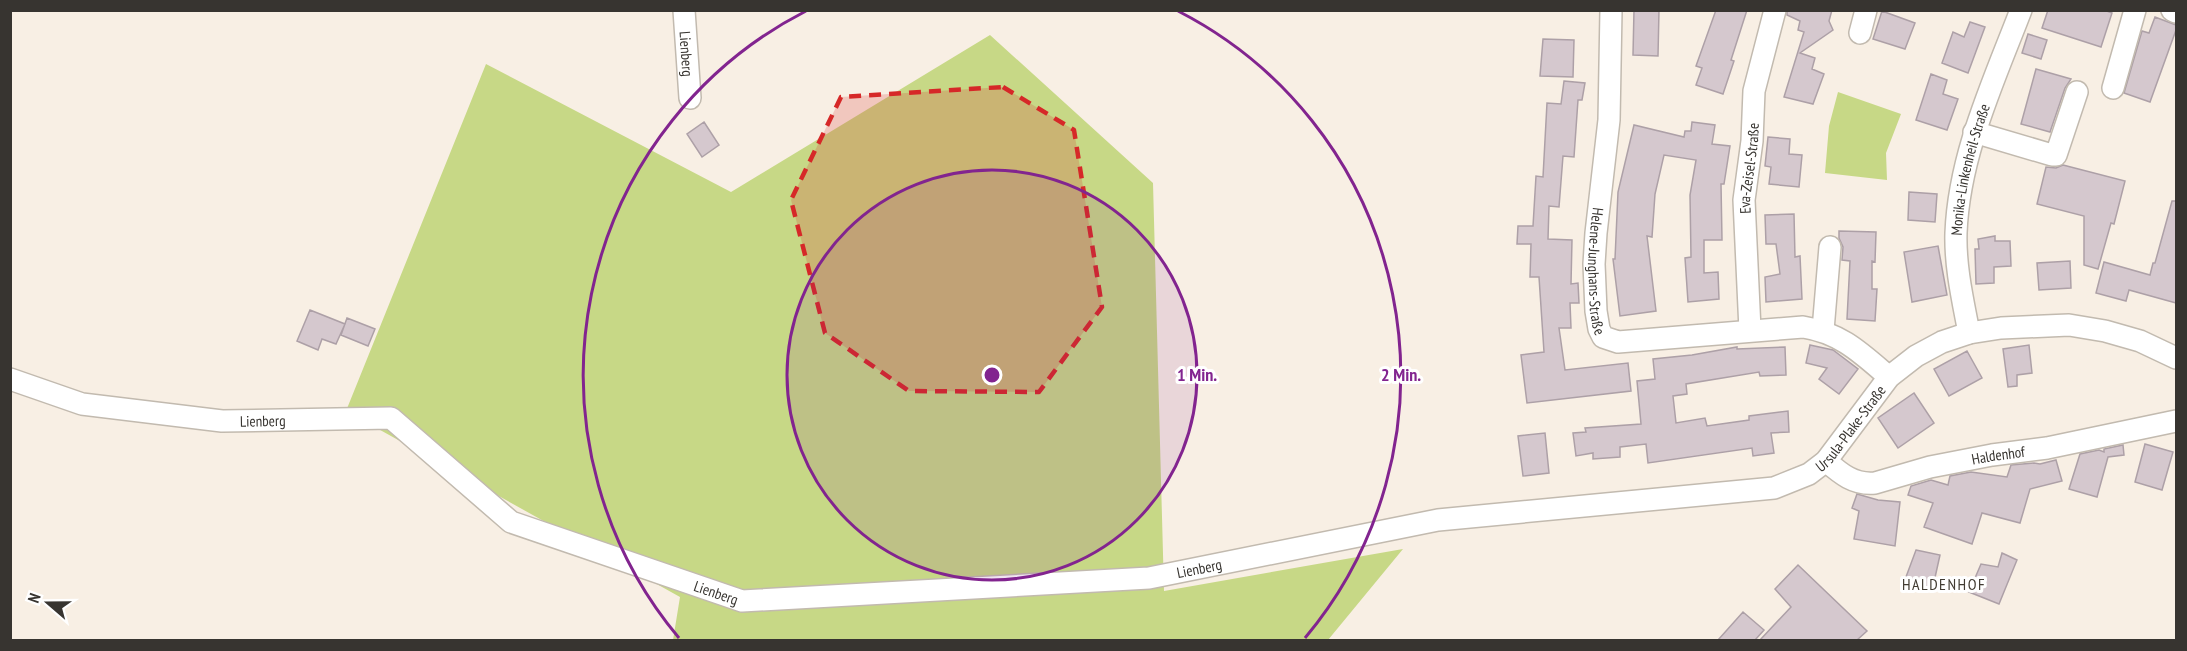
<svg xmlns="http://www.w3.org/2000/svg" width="2187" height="651" viewBox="0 0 2187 651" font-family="'PT Sans Narrow',sans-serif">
<rect width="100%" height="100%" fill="#f8efe4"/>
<!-- green -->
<path fill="#c7d886" d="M990 35 1153 183 1164 591 1403 549 1328 640H673L680 597 346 411 486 64 731 192Z
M1838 92 1901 114 1886 153 1887 180 1825 173 1829 126Z"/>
<!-- building -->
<path fill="#d5c8ce" stroke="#ada0a7" stroke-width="1.5" d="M1634 10H1659L1658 56 1633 55Z
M1716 10H1747L1731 60 1734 61 1723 94 1696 85 1702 68 1696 66Z
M1787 10H1832L1829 21 1833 30 1800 53 1815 58 1812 69 1824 74 1813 104 1784 97 1804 32 1798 30 1800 21 1787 15Z
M2048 10H2104L2112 13 2101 47 2042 28Z
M1882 11 1915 23 1905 49 1873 39Z
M2155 17 2176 25V30L2150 102 2124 93 2142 31 2149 33Z
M1970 22 1985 27 1968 73 1942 63 1953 32 1964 37Z
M2028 34 2047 40 2041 59 2022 53Z
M1543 39 1574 40 1573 77 1540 76Z
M2036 69 2071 79 2065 88 2050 132 2021 124Z
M1931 74 1947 80 1943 94 1958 99 1947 130 1916 120Z
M1564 81 1585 83 1582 100H1578L1574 157 1563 156 1559 207 1549 206 1548 239 1572 240 1571 284 1578 283 1579 303H1570L1571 328H1559L1565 370 1628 363 1631 391 1527 403 1521 355 1544 352 1539 277H1530L1531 244H1517L1518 226H1533L1536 176 1543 177 1547 103 1561 104Z
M704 122 719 145 702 157 687 134Z
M1692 122 1715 125 1712 144 1730 146 1724 184H1721L1722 240H1704V273L1718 272 1719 299 1688 302 1685 258 1691 257 1690 195 1696 160 1664 155 1655 194 1652 237 1647 236 1656 311 1620 316 1613 259H1615L1618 192 1634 125 1684 137 1685 131H1691Z
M1768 137 1790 139 1789 154 1802 155 1799 187 1769 184 1771 167 1765 166Z
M2063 165 2125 181 2114 224 2111 223 2098 269 2084 265V216L2037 204 2046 167 2056 168Z
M1909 192 1937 194 1935 222 1908 220Z
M2172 201H2176V303L2129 290 2126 301 2096 293 2104 262 2150 275 2153 263H2155Z
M1794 214 1795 257 1800 256 1802 299 1766 302 1765 277 1780 274 1776 244H1766L1765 215Z
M1839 231 1876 232 1875 262 1872 261V289H1877L1875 321 1847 319 1850 261 1842 260 1843 247 1839 238Z
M1995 236V241H2010L2011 266 1994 267V283L1976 284 1975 249H1979L1978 239Z
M1938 246 1947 295 1912 302 1904 252Z
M2070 261 2071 288 2039 290 2037 263Z
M310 310 345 324 336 344 322 339 318 350 297 341Z
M347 318 375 329 368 346 341 335Z
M1810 345 1833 350 1858 369 1839 394 1819 379 1827 368 1806 363Z
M2029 345 2032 373 2017 375V386L2008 387 2003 349Z
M1737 347V349L1785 347 1786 375 1760 376 1759 372 1686 384 1687 394 1673 396 1676 423 1705 418 1707 426 1749 420V416L1788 411 1789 432 1771 433 1774 453 1753 456 1752 448 1648 463 1646 444 1620 447V457L1593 459V453L1576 456 1573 433 1586 432 1585 428 1641 424 1637 381 1655 379 1653 359 1692 355Z
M1967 351 1982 378 1949 396 1934 369Z
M1914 393 1934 423 1898 448 1878 418Z
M1545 433 1549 473 1523 476 1518 436Z
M2145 444 2173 452 2162 490 2135 482Z
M2123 445 2124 455 2108 457 2097 497 2069 489 2080 454 2099 450 2104 452V449Z
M2056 460 2062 481 2030 489 2020 523 1982 513 1972 544 1924 527 1933 503 1908 495 1911 486 1931 480 1948 485 1950 476 1971 472 2007 477 2011 465 2034 463 2040 464Z
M1857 494 1878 500 1900 502 1895 546 1854 539 1859 511 1852 508Z
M1916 550 1940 555 1932 591 1903 585Z
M2002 553 2017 560 1999 604 1969 592 1981 564 1998 567Z
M1798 565 1867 631 1857 640H1760L1791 607 1775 589Z
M1743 612 1764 630 1755 640H1718Z"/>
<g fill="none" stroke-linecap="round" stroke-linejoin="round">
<defs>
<g id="minor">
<path id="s1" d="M684 10 690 98"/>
<path id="s2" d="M1611 10 1609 120 1596 233 1594 264 1596 311 1599 329 1603 337 1618 342 1803 327C1841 333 1861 353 1889 377"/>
<path d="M2172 10 2176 12"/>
<path d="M1860 33 1866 10"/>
<path d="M2113 88 2135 10"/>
<path d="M1974 132 2052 155H2056L2077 92"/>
<path id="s3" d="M1750 330 1744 200 1752 141 1754 91 1775 10"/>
<path d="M1823 330 1830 247"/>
<path id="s4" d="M1969 333C1963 301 1955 267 1956 233 1959 155 1993 83 2021 10"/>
<path id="s5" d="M10 379 82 404 222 421 391 418 511 522 742 601 1149 578 1438 520 1774 488 1809 474 1826 461 1889 377 1916 356 1942 342 1969 333 2001 328 2069 325 2105 331 2140 341 2176 358"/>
<path id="s6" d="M1826 461C1841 474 1854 485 1875 483L1930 467 1992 455 2047 448 2176 421"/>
</g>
</defs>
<!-- minor casing -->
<use href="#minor" stroke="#c2baaf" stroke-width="24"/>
<!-- minor -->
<use href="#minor" stroke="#fff" stroke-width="21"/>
</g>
<!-- marked area -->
<path fill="#d62828" fill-opacity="0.2" stroke="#d62828" stroke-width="4.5" stroke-dasharray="12 8" stroke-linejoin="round" d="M1003 87 1074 130 1102 307 1039 392 909 391 825 333 791 200 841 97Z"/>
<!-- distance rings -->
<circle cx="992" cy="375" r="205" fill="#82248f" fill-opacity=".12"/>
<g fill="none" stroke="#82248f" stroke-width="3">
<circle cx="992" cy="375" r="205"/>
<path d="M679 638A409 409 0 0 1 806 11M1178 11A409 409 0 0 1 1305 638"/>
</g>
<g text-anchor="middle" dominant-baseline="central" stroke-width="6" stroke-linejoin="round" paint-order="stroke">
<!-- street labels -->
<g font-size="15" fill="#373430" stroke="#fff">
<text stroke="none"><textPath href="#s1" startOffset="44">Lienberg</textPath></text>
<text stroke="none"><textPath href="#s3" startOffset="162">Eva-Zeisel-Straße</textPath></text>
<text stroke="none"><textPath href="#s4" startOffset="166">Monika-Linkenheil-Straße</textPath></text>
<text stroke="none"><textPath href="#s2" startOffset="262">Helene-Junghans-Straße</textPath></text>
<text stroke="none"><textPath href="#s5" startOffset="258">Lienberg</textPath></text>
<text stroke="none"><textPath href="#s5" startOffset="1929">Ursula-Plake-Straße</textPath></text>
<text stroke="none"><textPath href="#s6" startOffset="182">Haldenhof</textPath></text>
<text stroke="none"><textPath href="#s5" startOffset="1248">Lienberg</textPath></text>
<text stroke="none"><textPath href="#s5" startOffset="762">Lienberg</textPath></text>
</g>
<!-- neighbourhood labels -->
<g font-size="16" letter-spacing="1.5" fill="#413b32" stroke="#fff">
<text x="1944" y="584">HALDENHOF</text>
</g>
</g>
<circle cx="992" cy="375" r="9" fill="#82248f" stroke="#fff" stroke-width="3"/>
<g font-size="18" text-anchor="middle" font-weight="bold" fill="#82248f" stroke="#fff" stroke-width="6" stroke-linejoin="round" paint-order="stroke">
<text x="1197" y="381">1 Min.</text>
<text x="1401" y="381">2 Min.</text>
</g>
<!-- border -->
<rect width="2187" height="651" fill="none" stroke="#373430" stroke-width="24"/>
<!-- north arrow -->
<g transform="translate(48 603) rotate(290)" stroke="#ffffff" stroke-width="4.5" paint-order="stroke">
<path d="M0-4.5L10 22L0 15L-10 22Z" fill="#373430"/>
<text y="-9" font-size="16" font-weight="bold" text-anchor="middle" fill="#373430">N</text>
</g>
</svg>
